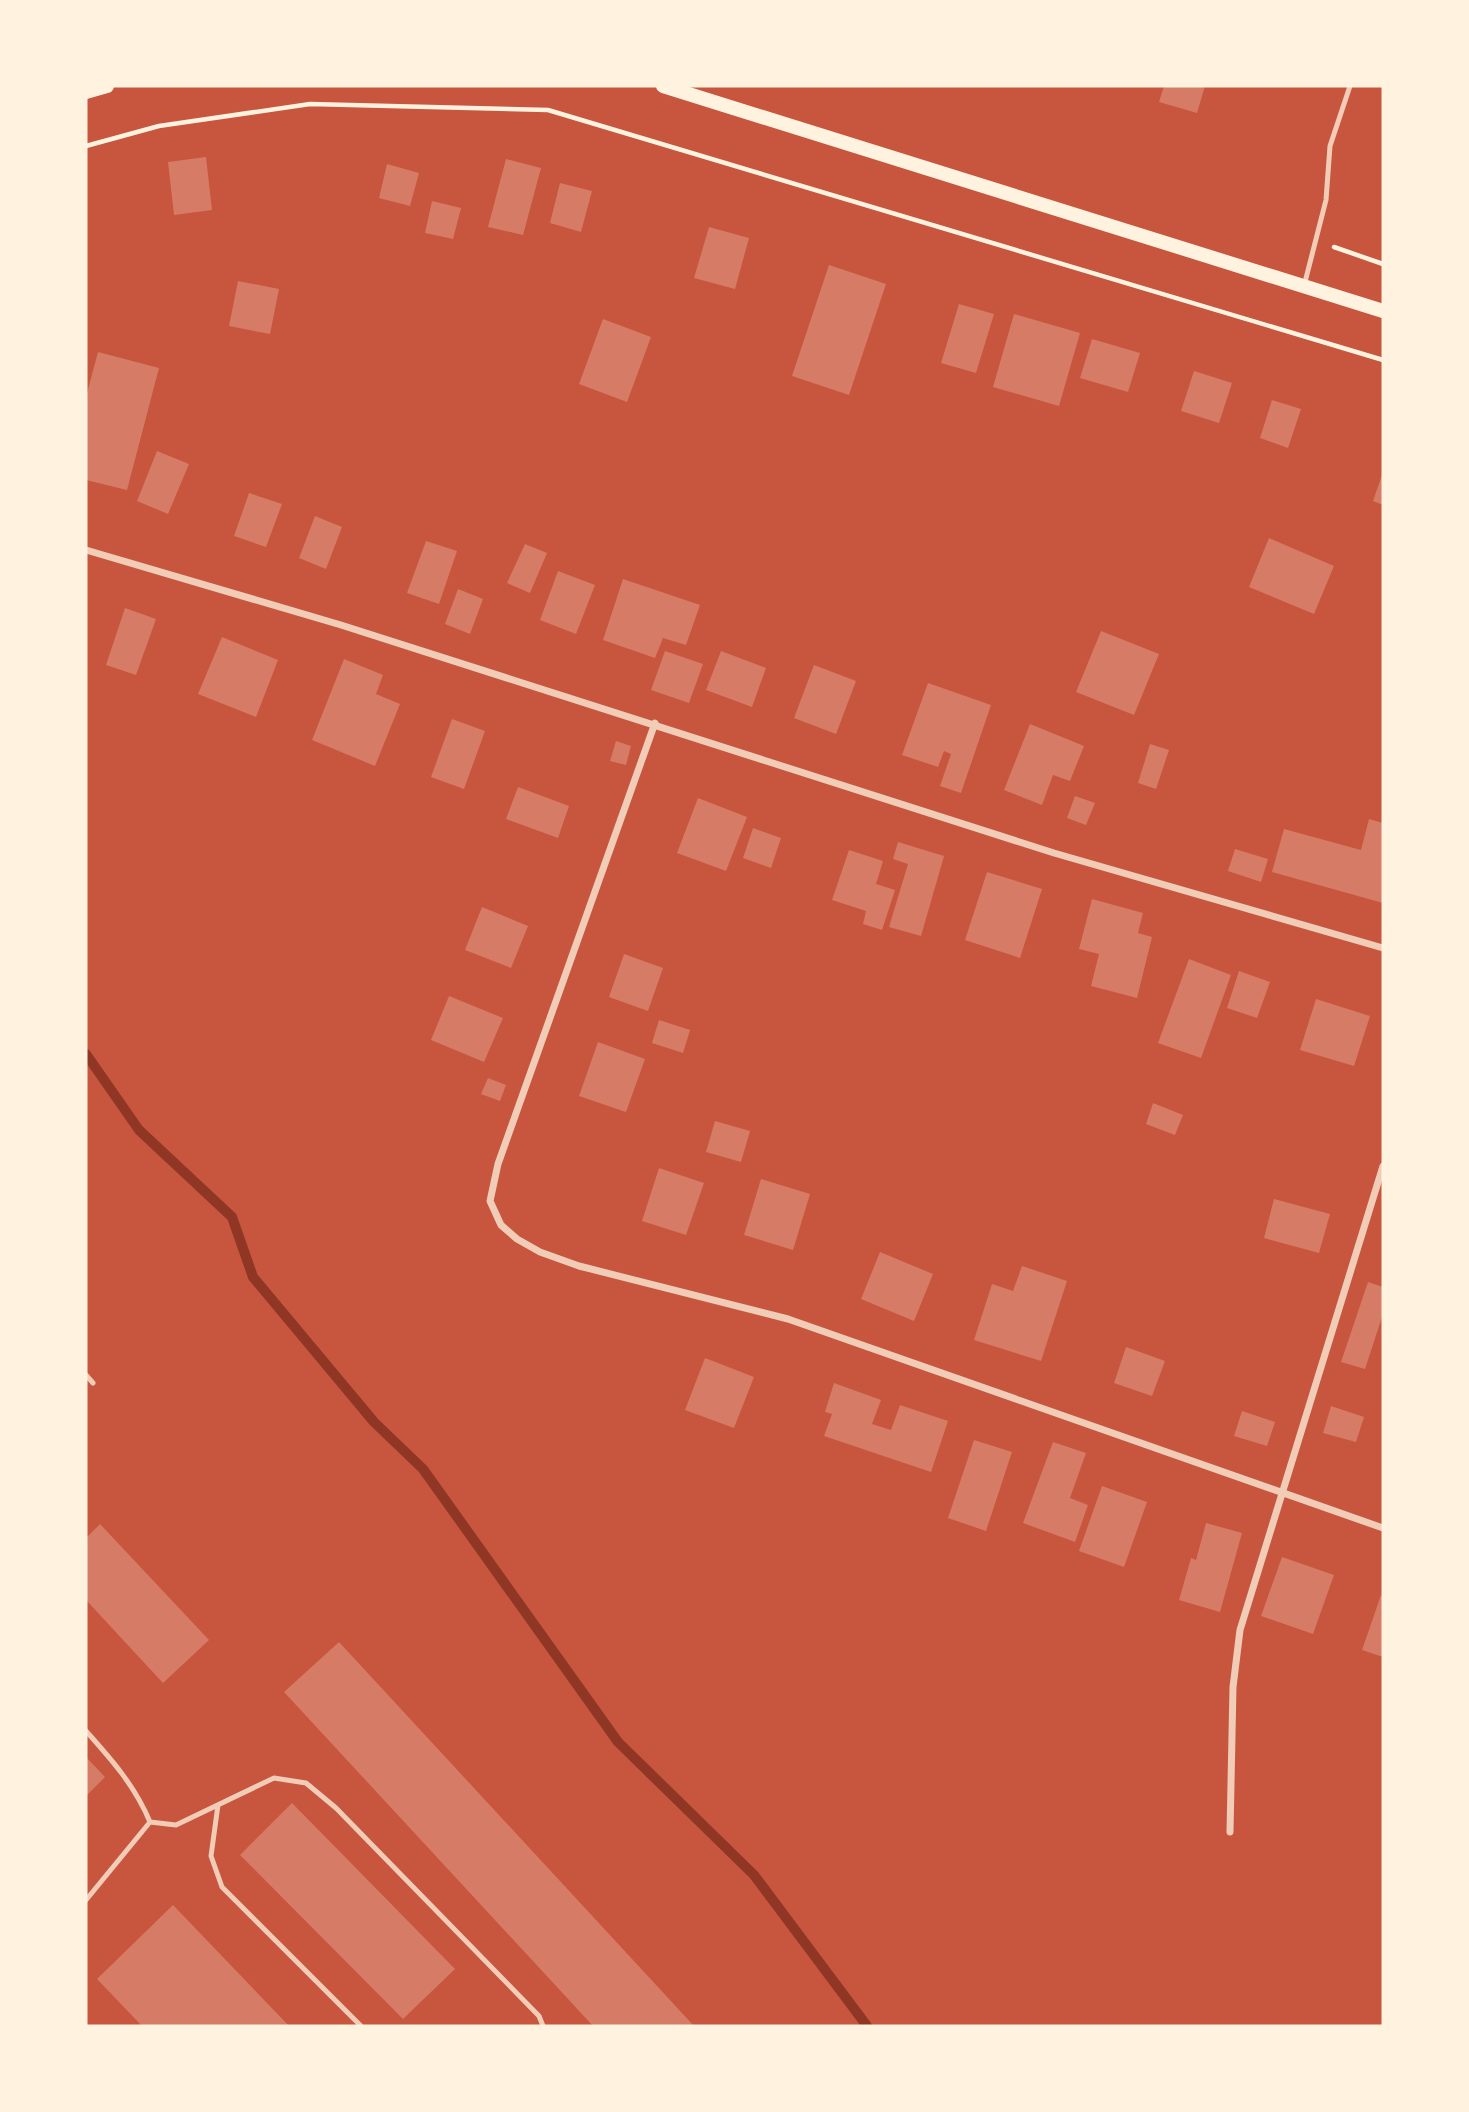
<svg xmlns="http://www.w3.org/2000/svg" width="1469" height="2112" viewBox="0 0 1469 2112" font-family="'Alegreya Sans',sans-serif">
<rect width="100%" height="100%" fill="#c8553d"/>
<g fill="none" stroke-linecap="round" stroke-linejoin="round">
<!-- stream -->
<path stroke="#8f3625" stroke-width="10" d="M86 1054 139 1130 232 1217 253 1277 374 1422 423 1469 618 1742 754 1875 867 2026"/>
</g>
<!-- building -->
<path fill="#d67c66" d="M1164 86H1205L1197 113 1159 102Z
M206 157 212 210 174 215 168 162Z
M506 159 541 168 523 235 488 227Z
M387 164 419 173 410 206 379 198Z
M560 183 592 191 581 232 550 223Z
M432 201 461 208 453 239 425 233Z
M709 227 749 238 735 289 694 278Z
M829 265 886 284 849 395 792 376Z
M238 281 279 289 270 334 229 326Z
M959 304 994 314 976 373 941 363Z
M1014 314 1080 333 1059 406 993 387Z
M603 319 651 337 627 402 579 384Z
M1092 339 1140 353 1128 392 1080 378Z
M98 352 159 368 127 490 86 480V397Z
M1194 371 1232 383 1219 423 1181 411Z
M1272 400 1301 409 1288 448 1260 438Z
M157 451 189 464 168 514 137 501Z
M1383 472V505L1373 501Z
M249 493 282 504 266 547 234 536Z
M315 516 342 527 326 569 299 558Z
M1269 538 1334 566 1314 614 1249 587Z
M426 541 457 551 439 604 407 593Z
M525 544 547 553 530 593 507 583Z
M558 571 595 585 576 634 540 620Z
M623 579 700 605 686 645 663 638 655 658 603 640Z
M458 589 483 599 470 634 445 624Z
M125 608 156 619 136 675 106 665Z
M1101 631 1159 654 1134 715 1076 692Z
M222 637 278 660 256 717 198 694Z
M665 651 703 664 689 703 651 690Z
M721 651 766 668 752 707 706 690Z
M344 659 383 675 376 694 400 704 375 766 312 740Z
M814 665 856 681 836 734 794 718Z
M928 683 991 705 961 793 940 786 951 754 944 751 938 767 902 755Z
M452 719 485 731 464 789 431 777Z
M1030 724 1084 746 1070 781 1053 775 1042 805 1004 790Z
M616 741 631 746 626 765 610 761Z
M1150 744 1169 750 1156 789 1138 783Z
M518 787 569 806 558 838 506 819Z
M1075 796 1095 803 1086 825 1067 818Z
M698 798 747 817 726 871 677 853Z
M1369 819 1383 823V903L1272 872 1284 829 1361 850Z
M753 828 781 838 771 868 743 858Z
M898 842 944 856 921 936 889 927 908 864 893 859Z
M1235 849 1268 859 1261 882 1228 871Z
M849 850 883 861 876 884 895 890 882 930 863 924 866 911 832 900Z
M987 872 1042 889 1020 958 965 940Z
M1092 899 1143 913 1138 933 1152 937 1137 998 1091 986 1099 954 1079 949Z
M482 907 528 926 511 968 465 950Z
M624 954 663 968 648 1011 609 997Z
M1189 959 1231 975 1201 1058 1158 1043Z
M1239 971 1270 982 1257 1018 1227 1008Z
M449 996 503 1018 484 1062 431 1040Z
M1316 999 1370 1016 1354 1066 1300 1050Z
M659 1020 690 1030 683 1053 652 1043Z
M598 1042 645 1059 626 1112 579 1096Z
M488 1078 506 1085 500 1101 481 1094Z
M1153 1103 1183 1115 1175 1135 1146 1124Z
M715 1121 750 1131 741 1162 706 1152Z
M659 1168 704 1183 686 1235 642 1221Z
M761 1179 810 1194 793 1250 744 1235Z
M1274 1199 1330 1214 1319 1253 1264 1238Z
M880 1252 933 1274 914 1321 861 1299Z
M1022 1266 1067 1281 1041 1361 974 1340 992 1284 1013 1291Z
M1368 1282 1383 1287V1314L1365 1369 1341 1362Z
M1126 1347 1165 1361 1152 1396 1114 1383Z
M705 1358 754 1377 734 1428 685 1410Z
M834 1383 881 1400 872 1424 891 1430 900 1405 948 1421 931 1472 824 1436 832 1414 825 1412Z
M1331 1406 1364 1417 1356 1442 1323 1433Z
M1242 1411 1275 1422 1267 1446 1234 1436Z
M974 1440 1012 1452 986 1531 948 1518Z
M1053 1442 1086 1453 1070 1498 1088 1505 1075 1542 1023 1523Z
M1102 1486 1147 1502 1124 1567 1079 1551Z
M1206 1523 1242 1533 1220 1612 1179 1600 1191 1558 1196 1560Z
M100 1524 209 1640 163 1683 86 1600V1538Z
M1282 1557 1334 1575 1313 1634 1261 1616Z
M1381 1595 1383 1596V1657L1362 1650Z
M339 1642 694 2026H593L284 1692Z
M86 1757 105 1777 86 1796Z
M292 1803 455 1969 403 2019 240 1855Z
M173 1905 289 2026H142L97 1979Z"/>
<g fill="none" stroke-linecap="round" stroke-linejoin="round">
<!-- path -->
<path stroke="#fff3e0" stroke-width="4.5" d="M86 146 159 126 310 104 548 110 1383 360
M1334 247 1383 264"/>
<!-- service -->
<path stroke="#f1ccb7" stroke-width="5" d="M1304 286 1326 200 1330 146 1350 86
M86 1375 93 1383
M86 1731C112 1760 135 1786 150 1822L86 1900
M218 1805 211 1856 222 1887 361 2026
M150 1822 176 1825 274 1778 306 1783 336 1808 539 2016 543 2026"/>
<!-- minor -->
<path stroke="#f1ccb7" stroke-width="7" d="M86 550 341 625 1054 853 1383 948
M655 723 498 1164 490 1201 501 1225 517 1239 540 1252 579 1266 788 1319 1383 1528
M1230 1832 1233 1687 1240 1630 1383 1166"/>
<!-- secondary -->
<path stroke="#fff3e0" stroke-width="14" d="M663 86 1383 311
M86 92 107 86"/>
</g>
<!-- border -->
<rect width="1469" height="2112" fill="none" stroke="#fff3e0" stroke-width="175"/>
</svg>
